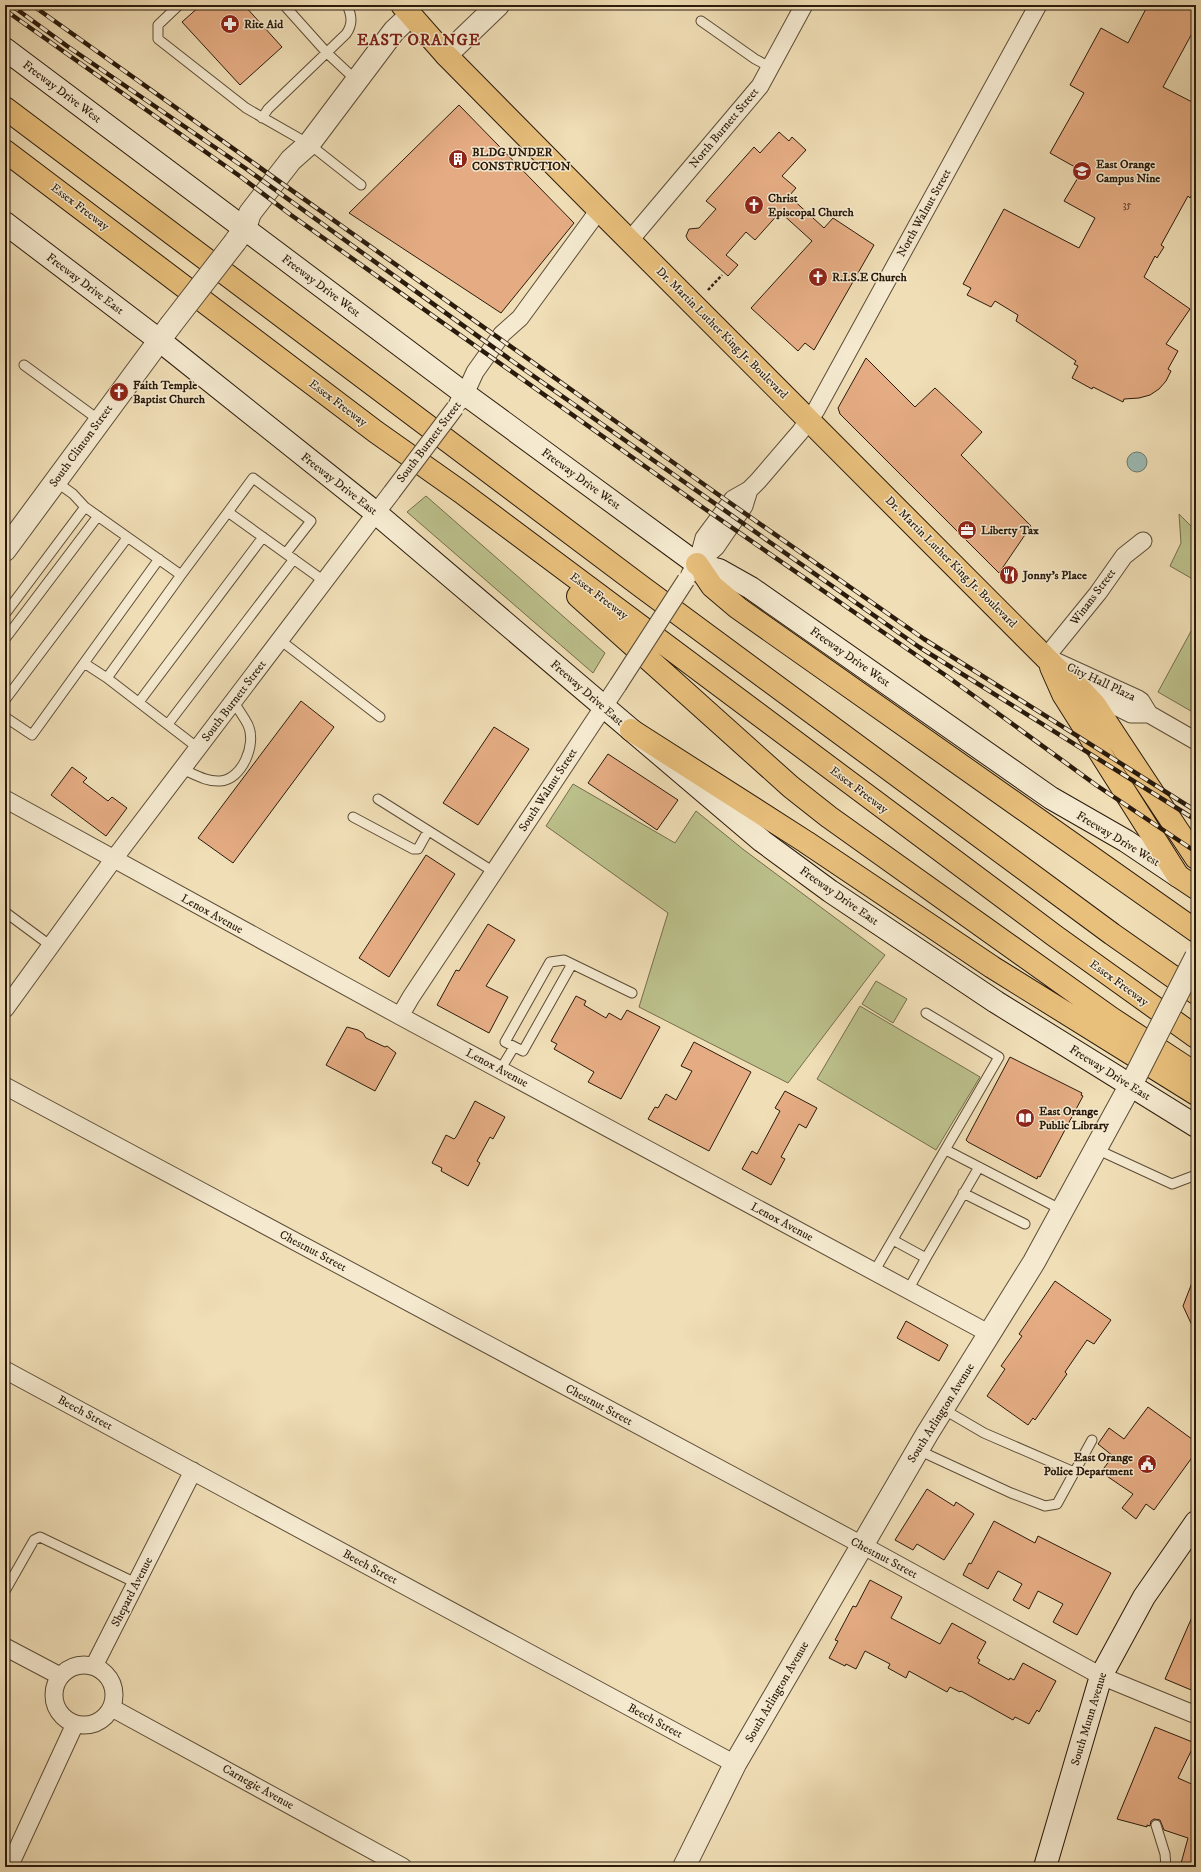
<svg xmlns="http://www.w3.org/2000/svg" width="1201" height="1872" viewBox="0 0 1201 1872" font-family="'IM FELL DW Pica',serif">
<rect width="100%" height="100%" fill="#f0deb6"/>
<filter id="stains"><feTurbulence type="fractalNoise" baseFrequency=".005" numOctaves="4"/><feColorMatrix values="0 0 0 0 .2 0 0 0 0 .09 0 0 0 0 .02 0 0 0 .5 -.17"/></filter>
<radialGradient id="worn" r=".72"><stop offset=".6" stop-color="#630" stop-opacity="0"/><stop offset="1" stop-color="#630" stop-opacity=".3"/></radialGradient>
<!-- green -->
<path fill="#bcc18c" stroke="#746e4c" d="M426 496 605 653 593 673 407 512Z
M1179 514 1196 531V581L1170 566 1181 543Z
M1196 622V714L1158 692Z
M573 784 675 843 696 811 744 850 885 955 788 1083 639 1007 668 913 546 826Z
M876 981 907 999 893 1023 862 1004Z
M860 1006 980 1077 936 1150 817 1079Z"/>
<!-- water -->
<path fill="#9bbbb4" stroke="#6e7b71" d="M1127 462a10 10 0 1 1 20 0a10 10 0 1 1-20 0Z"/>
<!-- building -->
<path fill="#e5ac83" stroke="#2b1b0c" d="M201 5H244L282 47 240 85 182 22Z
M1148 5H1196V26L1163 87 1196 104V187L1190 198 1188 196 1161 245 1164 247 1157 258 1155 256 1144 277 1190 309 1166 344 1178 351 1168 369 1171 371 1166 381 1159 389 1150 395 1139 398 1124 399 1123 402 1093 387 1092 389 1072 378 1078 366 1074 364 1076 361 1016 321 1018 315 995 301 991 307 967 295 971 288 963 284 1004 209 1079 248 1095 218 1064 201 1082 171 1050 153 1084 93 1070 85 1101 28 1128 43Z
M459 105 574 223 501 313 349 213Z
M779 132 789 141 792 137 806 150 782 176 796 188 789 196 824 228 833 218 874 245 814 350 805 343 798 351 751 308 812 241 780 212 755 240 746 232 726 255 738 265 728 276 688 240 686 236 689 229 699 228 716 209 706 201 754 147 760 153Z
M866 358 915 407 935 388 982 432 961 455 1031 526 999 573 840 414 838 408Z
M301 701 334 727 233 863 198 838Z
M494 727 529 749 478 825 443 803Z
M608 754 678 800 657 830 588 783Z
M72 767 87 778 83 782 108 801 112 797 127 808 106 836 51 795Z
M426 855 455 874 389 977 359 958Z
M488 924 515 940 486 986 508 997 489 1033 437 1005 456 970 459 971Z
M576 996 586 1001 584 1005 606 1018 609 1013 621 1020 627 1010 660 1027 621 1099 588 1082 594 1072 554 1049 557 1044 551 1041Z
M347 1027 358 1030 363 1033 366 1038 385 1047 387 1046 396 1053 375 1091 326 1065Z
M694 1042 751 1072 709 1151 648 1119 655 1107 658 1108 666 1094 676 1100 692 1071 681 1066Z
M1010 1057 1082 1093 1081 1095 1083 1096 1040 1177 1038 1176 1037 1179 968 1142 966 1140Z
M785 1091 817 1108 806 1128 799 1124 781 1157 785 1159 771 1185 742 1169 752 1151 757 1154 780 1111 775 1108Z
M475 1101 505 1117 493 1139 490 1137 477 1161 480 1163 468 1186 441 1171 442 1168 432 1163 446 1135 454 1139 456 1137Z
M1195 1275H1196V1334L1183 1306Z
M1055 1281 1111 1320 1094 1344 1087 1340 1065 1372 1067 1374 1035 1420 1033 1418 1028 1425 987 1396 1005 1369 1001 1366 1022 1336 1019 1334Z
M906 1321 948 1345 939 1361 897 1338Z
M1148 1407 1196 1442V1452L1154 1510 1146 1504 1136 1519 1122 1508 1133 1494 1101 1472 1113 1456 1098 1444 1109 1428 1124 1439Z
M927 1489 954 1506 956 1502 974 1514 944 1560 917 1544 913 1550 895 1540Z
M994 1521 1035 1543 1038 1536 1111 1573 1077 1635 1053 1622 1063 1604 1038 1591 1029 1609 1013 1600 1022 1584 998 1571 988 1589 963 1575 969 1563 971 1564Z
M870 1580 902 1597 891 1618 940 1644 952 1623 986 1642 977 1658 980 1660 978 1663 1009 1680 1010 1678 1014 1680 1023 1663 1056 1681 1039 1712 1037 1710 1029 1724 1015 1717 1013 1720 961 1691 960 1692 950 1687 947 1692 909 1671 906 1678 888 1668 890 1664 865 1651 856 1669 846 1664 845 1666 829 1658 838 1641 835 1640 853 1606 856 1607Z
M1196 1608V1692L1165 1679Z
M1155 1727 1195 1743 1178 1778 1196 1786V1867H1180L1188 1838 1164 1830 1160 1820 1154 1819 1151 1821 1150 1826 1147 1825V1827L1117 1819Z"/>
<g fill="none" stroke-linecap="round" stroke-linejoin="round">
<defs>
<path id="service" d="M179 5 158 25V39L246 108 309 144 361 185
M284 5 327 53 357 81
M701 21 755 59 770 67
M262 118 268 109 346 34C353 24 352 16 347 5
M24 365 99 420
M55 481 73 494 85 507 181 575 107 678 198 748
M228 512 253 478 311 521 286 553
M181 575 228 512 324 581
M5 614 85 507
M5 639 98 516
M280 640 380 717
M84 663 107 678
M5 700 127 538
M139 702 263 537
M5 717 32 735 159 559
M168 724 294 559
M182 769C194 774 206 782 220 781 242 780 257 744 248 725 244 717 238 709 233 701
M378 799 494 872
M353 817 413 849H418L428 831
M5 912 51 946
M572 964 523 1051 505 1042 550 962 564 960 632 993
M500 1070 514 1047
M1096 1149 1172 1184 1196 1175
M946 1150 1062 1210
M963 1193 1025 1224
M893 1240 926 1258 908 1290
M926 1258 979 1167
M874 1272 999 1057 926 1013
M943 1409 984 1433 1074 1472
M918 1450 1011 1493 1045 1506 1057 1504 1092 1440
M5 1591 34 1540 40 1537 136 1583
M1156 1825 1165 1854 1166 1867"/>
<path id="minor" d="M630 240 760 86 804 5
M458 403 465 394 475 372 502 334 520 318 599 210
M1143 541 1124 556 1098 593 1046 657 1138 699 1141 701 1149 714 1196 741
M697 564 716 547 744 506 749 490
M690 574 697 564 704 538 733 499 749 490 758 481 800 432 816 410 1038 5
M1085 691 1131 714H1149
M5 799 400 1016 990 1334
M5 1009 113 860 392 492
M400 1016 411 997 618 685
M5 1086 862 1545 1101 1676 1196 1715
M5 1370 735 1764
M5 1647 60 1676
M54 1695a30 30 0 1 1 60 0a30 30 0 1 1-60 0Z
M94 1666 193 1471
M112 1708 403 1867
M9 1867 75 1724"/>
<path id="tertiary" d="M446 55 498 5
M235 242 245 228 250 213 291 160 309 144 394 31 411 15
M5 550 170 326
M684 1867 735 1764 927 1434 1034 1262 1136 1075"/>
<path id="secondary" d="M5 49 465 394 697 564 719 570 751 588 1051 798 1126 841 1178 876
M5 223 159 340 376 513 762 841 830 891 996 1002 1196 1126
M1045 1867 1101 1676 1144 1597 1196 1522"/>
<path id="primary" d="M402 5 446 55 599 210 1055 667 1080 689 1095 705 1196 858
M1051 667 1063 694 1178 876 1196 888"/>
<path id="motorway" d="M5 108 642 587 1112 934 1196 993
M5 151 376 432 461 492 1055 936 1196 1037
M697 564 712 586 738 608 1196 931
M578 596 791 787 829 817 1111 1018 1196 1074
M631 730 806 842 992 967 1196 1094"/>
</defs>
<!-- service casing -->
<use href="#service" stroke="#5c4c36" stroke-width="11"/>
<!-- minor casing -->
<use href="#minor" stroke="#5c4c36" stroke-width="19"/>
<!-- tertiary casing -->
<use href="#tertiary" stroke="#5c4c36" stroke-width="24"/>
<!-- secondary casing -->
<use href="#secondary" stroke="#2b1b0c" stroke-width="24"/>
<!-- primary casing -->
<use href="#primary" stroke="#2b1b0c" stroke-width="24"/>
<!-- motorway casing -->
<use href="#motorway" stroke="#2b1b0c" stroke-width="24"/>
<!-- path -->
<path stroke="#2b1b0c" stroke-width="2.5" stroke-dasharray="3 2" stroke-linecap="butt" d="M708 290 722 275"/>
<!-- service -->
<use href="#service" stroke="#f5ead0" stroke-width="9"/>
<!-- minor -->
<use href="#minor" stroke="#f5ead0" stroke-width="17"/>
<!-- tertiary -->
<use href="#tertiary" stroke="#f5ead0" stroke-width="22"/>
<!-- secondary -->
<use href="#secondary" stroke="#f5ead0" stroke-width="22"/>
<!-- primary -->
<use href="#primary" stroke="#e8bf7b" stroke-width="22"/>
<!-- motorway -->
<use href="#motorway" stroke="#e8bf7b" stroke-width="22"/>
<defs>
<path id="rail" d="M11 5 67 46 245 168 515 363 919 647 1196 820
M32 5 716 493 924 639 1196 811
M5 10 241 177 291 215 705 509 948 677 1096 785 1196 852"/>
</defs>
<!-- rail casing -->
<use href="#rail" stroke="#2b1b0c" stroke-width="4.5"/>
<!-- rail -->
<use href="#rail" stroke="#f5ead0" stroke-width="3" stroke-dasharray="9" stroke-linecap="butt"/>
<defs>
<path id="minor-bridge" d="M392 492 455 408
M618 685 686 580"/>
<path id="tertiary-bridge" d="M170 326 235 242
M1136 1075 1196 957"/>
</defs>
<!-- minor-bridge casing -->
<use href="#minor-bridge" stroke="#5c4c36" stroke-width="19" stroke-linecap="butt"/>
<!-- tertiary-bridge casing -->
<use href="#tertiary-bridge" stroke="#5c4c36" stroke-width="24" stroke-linecap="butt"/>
<!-- minor-bridge -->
<use href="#minor-bridge" stroke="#f5ead0" stroke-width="17"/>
<!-- tertiary-bridge -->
<use href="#tertiary-bridge" stroke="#f5ead0" stroke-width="22"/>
</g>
<!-- icons -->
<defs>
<symbol id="pharmacy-disc" viewBox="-11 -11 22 22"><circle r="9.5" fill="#8f2418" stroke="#f5ead0"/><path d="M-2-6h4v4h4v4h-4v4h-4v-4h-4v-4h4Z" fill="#fff"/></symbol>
<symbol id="building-disc" viewBox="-11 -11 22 22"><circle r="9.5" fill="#8f2418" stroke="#f5ead0"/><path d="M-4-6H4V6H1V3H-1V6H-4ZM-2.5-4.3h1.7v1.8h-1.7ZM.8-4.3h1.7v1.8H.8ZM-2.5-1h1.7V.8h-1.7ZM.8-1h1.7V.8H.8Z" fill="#fff"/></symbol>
<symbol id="school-disc" viewBox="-11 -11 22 22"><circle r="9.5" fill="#8f2418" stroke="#f5ead0"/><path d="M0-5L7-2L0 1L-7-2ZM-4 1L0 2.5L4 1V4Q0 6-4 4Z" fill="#fff"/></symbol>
<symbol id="church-disc" viewBox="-11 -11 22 22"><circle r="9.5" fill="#8f2418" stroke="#f5ead0"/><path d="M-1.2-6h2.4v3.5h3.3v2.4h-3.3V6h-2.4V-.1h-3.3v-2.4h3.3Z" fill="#fff"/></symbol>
<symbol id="office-disc" viewBox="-11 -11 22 22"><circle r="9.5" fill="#8f2418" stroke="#f5ead0"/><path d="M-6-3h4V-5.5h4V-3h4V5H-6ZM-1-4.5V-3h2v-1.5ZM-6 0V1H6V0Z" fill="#fff"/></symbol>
<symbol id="restaurant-disc" viewBox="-11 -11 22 22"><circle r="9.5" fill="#8f2418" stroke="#f5ead0"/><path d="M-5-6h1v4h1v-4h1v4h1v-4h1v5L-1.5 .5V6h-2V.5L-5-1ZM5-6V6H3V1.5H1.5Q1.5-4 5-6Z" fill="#fff"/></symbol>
<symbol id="library-disc" viewBox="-11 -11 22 22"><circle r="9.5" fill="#8f2418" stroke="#f5ead0"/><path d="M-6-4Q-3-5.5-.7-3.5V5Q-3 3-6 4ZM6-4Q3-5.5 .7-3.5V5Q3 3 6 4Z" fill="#fff"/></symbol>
<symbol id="civic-disc" viewBox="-11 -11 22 22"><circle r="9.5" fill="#8f2418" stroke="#f5ead0"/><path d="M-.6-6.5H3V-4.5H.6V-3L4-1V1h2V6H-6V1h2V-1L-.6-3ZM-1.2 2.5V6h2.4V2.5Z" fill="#fff"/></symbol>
</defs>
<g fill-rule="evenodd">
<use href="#pharmacy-disc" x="219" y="13" width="22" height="22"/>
<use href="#building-disc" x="447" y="148" width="22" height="22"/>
<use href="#school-disc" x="1071" y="160" width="22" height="22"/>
<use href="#church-disc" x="743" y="194" width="22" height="22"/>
<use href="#church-disc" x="807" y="266" width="22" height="22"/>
<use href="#church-disc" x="108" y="381" width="22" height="22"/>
<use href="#office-disc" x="956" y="519" width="22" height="22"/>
<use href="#restaurant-disc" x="998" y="564" width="22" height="22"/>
<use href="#library-disc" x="1014" y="1107" width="22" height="22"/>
<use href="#civic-disc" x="1136" y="1453" width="22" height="22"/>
</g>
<g text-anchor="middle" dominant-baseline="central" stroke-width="3" stroke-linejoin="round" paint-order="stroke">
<!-- number labels -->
<g font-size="10" fill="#5a3f2a">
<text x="1127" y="205">35</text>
</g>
<!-- poi labels -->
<g font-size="12" font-weight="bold" fill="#2b1b0c" stroke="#f5ead0" text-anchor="start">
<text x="244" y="24">Rite Aid</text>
<text x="472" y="152">BLDG UNDER<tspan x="472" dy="14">CONSTRUCTION</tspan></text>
<text x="1096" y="164">East Orange<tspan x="1096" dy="14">Campus Nine</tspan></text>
<text x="768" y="198">Christ<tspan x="768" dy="14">Episcopal Church</tspan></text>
<text x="832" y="277">R.I.S.E Church</text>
<text x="133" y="385">Faith Temple<tspan x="133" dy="14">Baptist Church</tspan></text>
<text x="981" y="530">Liberty Tax</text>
<text x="1023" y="575">Jonny's Place</text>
<text x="1039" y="1111">East Orange<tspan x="1039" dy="14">Public Library</tspan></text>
<text x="1133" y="1457" text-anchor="end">East Orange<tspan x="1133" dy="14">Police Department</tspan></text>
</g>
<!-- street labels -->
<g font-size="12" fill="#2b1b0c" stroke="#f5ead0">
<text transform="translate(62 92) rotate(37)">Freeway Drive West</text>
<text transform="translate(724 128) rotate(-50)">North Burnett Street</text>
<text transform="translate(80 207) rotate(37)">Essex Freeway</text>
<text transform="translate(924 213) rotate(-61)">North Walnut Street</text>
<text transform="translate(85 284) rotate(37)">Freeway Drive East</text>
<text transform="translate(321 286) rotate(37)">Freeway Drive West</text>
<text transform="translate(722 333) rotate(45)">Dr. Martin Luther King Jr. Boulevard</text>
<text transform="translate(338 403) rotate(37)">Essex Freeway</text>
<text transform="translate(429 442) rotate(-53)">South Burnett Street</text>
<text transform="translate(81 446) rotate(-54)">South Clinton Street</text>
<text transform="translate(581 479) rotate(36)">Freeway Drive West</text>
<text transform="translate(339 484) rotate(38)">Freeway Drive East</text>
<text transform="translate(951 562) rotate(45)">Dr. Martin Luther King Jr. Boulevard</text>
<text transform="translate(599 596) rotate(37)">Essex Freeway</text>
<text transform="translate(1093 597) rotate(-53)">Winans Street</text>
<text transform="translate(850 657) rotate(35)">Freeway Drive West</text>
<text transform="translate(1101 682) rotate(25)">City Hall Plaza</text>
<text transform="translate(587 693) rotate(41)">Freeway Drive East</text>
<text transform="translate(234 701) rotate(-53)">South Burnett Street</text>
<text transform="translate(548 790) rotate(-57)">South Walnut Street</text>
<text transform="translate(859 790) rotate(37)">Essex Freeway</text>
<text transform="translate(1118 839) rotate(31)">Freeway Drive West</text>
<text transform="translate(839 896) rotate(35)">Freeway Drive East</text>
<text transform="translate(212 914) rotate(29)">Lenox Avenue</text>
<text transform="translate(1119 983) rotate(36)">Essex Freeway</text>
<text transform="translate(497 1068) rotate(28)">Lenox Avenue</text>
<text transform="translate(1110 1073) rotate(32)">Freeway Drive East</text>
<text transform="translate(782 1222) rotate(28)">Lenox Avenue</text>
<text transform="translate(313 1251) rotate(28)">Chestnut Street</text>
<text transform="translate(599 1405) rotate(28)">Chestnut Street</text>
<text transform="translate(85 1413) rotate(28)">Beech Street</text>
<text transform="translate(941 1413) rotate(-58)">South Arlington Avenue</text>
<text transform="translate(884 1558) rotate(28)">Chestnut Street</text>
<text transform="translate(370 1567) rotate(28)">Beech Street</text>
<text transform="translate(132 1592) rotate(-63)">Shepard Avenue</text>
<text transform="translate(777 1692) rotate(-60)">South Arlington Avenue</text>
<text transform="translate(1089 1719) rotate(-73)">South Munn Avenue</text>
<text transform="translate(655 1721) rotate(28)">Beech Street</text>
<text transform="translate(258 1787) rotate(29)">Carnegie Avenue</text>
</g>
<!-- district labels -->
<g font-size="16" font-weight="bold" letter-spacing="1" fill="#7a1f14" stroke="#f5ead0">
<text x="419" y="40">EAST ORANGE</text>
</g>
</g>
<!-- margin -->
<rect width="1201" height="1872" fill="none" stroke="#f0deb6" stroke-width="20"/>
<rect x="6" y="6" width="1189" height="1860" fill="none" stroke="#2b1b0c" stroke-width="2"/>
<rect x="10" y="10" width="1181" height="1852" fill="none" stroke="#2b1b0c"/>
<rect width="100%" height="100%" filter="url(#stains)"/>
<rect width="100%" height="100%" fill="url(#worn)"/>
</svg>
